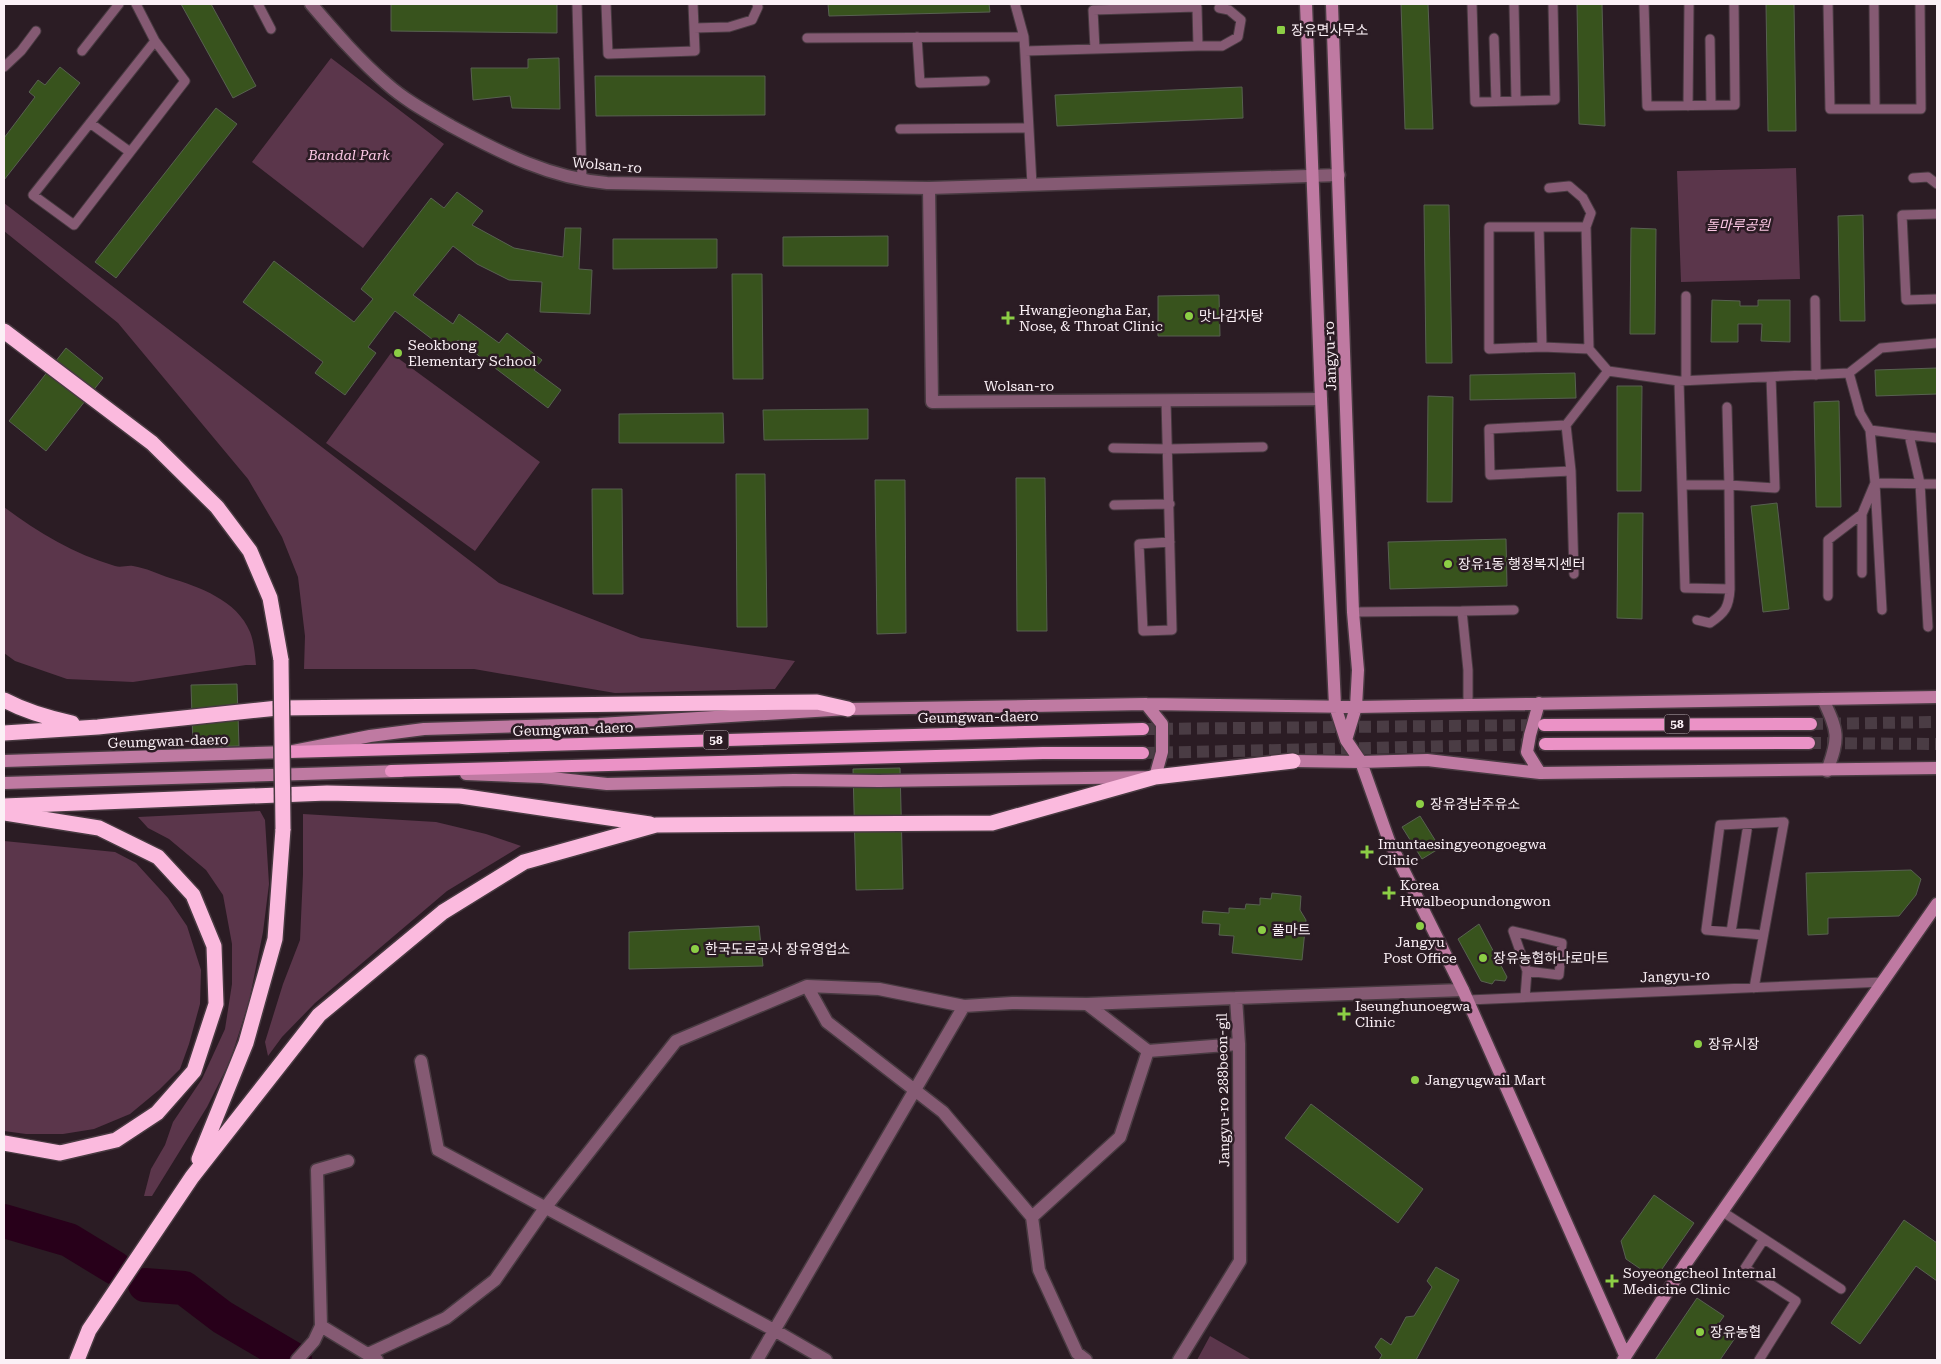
<svg xmlns="http://www.w3.org/2000/svg" width="1941" height="1364" viewBox="0 0 1941 1364" font-family="'Roboto Serif','Noto Sans KR',serif">
<rect width="100%" height="100%" fill="#2b1c24"/>
<!-- green -->
<path fill="#5b364b" d="M331 58 444 144 363 248 252 162Z
M1796 168 1800 279 1681 282 1677 171Z
M4 203 499 583 641 638 795 661 775 689 615 693 474 669H304L305 636 298 577 282 537 248 479 118 323 4 231Z
M391 353 540 462 475 551 326 443Z
M4 507C37 532 74 554 115 566 121 568 127 565 133 566 146 568 158 574 170 578 199 587 237 600 250 632 254 642 255 654 256 665H246L133 682 67 679 15 661 4 653Z
M260 811 265 820 269 884 263 932 249 1002 230 1061 207 1107 152 1196H144L151 1169 165 1145 173 1122 202 1079 225 1029 232 984V944L223 895 206 870 169 839 148 828 138 817Z
M303 814 436 822 486 834 521 846 447 891 315 1003 282 1037 268 1056 265 1042 283 984 300 940 303 874Z
M4 841 115 852 136 863 168 898 187 926 201 970 200 1004 189 1044 180 1069 159 1090 130 1114 94 1129 63 1134H26L4 1131Z
M1210 1336 1252 1360H1197Z"/>
<g fill="none" stroke-linecap="round" stroke-linejoin="round">
<!-- river -->
<path stroke="#28001a" stroke-width="34" d="M4 1221 69 1240 115 1268
M145 1285 184 1288 222 1317 295 1360"/>
</g>
<!-- building -->
<path fill="#38531d" stroke="#586151" d="M181 4H211L256 86 233 98Z
M391 4H557V33L391 31Z
M828 4H989L990 12 829 16Z
M1401 4H1428L1433 129H1405Z
M1577 4H1602L1605 126 1579 124Z
M1766 4H1794L1796 131H1768Z
M559 58 560 109 512 108 510 96 473 100 471 68H528V59Z
M60 67 80 83 4 180V138L35 97 29 92 38 80 45 85Z
M595 76H765V115L596 116Z
M1242 87 1243 118 1057 126 1055 95Z
M216 108 237 124 116 278 95 262Z
M457 192 483 211 472 225 514 248 563 257 565 228H581L579 269 592 270 590 314 540 312 542 282 509 280 477 264 453 246 413 295 453 324 459 314 499 343 507 333 542 360 534 370 561 390 548 408 458 340 449 352 395 311 368 347 376 353 345 395 315 373 323 362 243 302 274 261 354 322 373 299 361 289 431 198 444 208Z
M1424 205H1449L1452 363H1426Z
M1863 215 1865 321H1840L1838 216Z
M1631 228 1656 229 1655 334H1630Z
M888 236V266H783V237Z
M613 239H717V268L613 269Z
M732 274H762L763 379H733Z
M1219 295 1220 336H1158V296Z
M1712 300 1740 301V306H1758V300H1790V342L1761 341 1762 324H1738V342H1711Z
M66 348 103 378 46 451 9 421Z
M1937 368V394L1876 396 1875 370Z
M1575 373 1576 398 1470 400V375Z
M1617 386H1642L1641 491H1617Z
M1428 396 1453 397 1452 502H1427Z
M1839 401 1841 507H1816L1814 402Z
M868 409V439L764 440 763 410Z
M723 413 724 443H619V414Z
M736 474H765L767 627H737Z
M1016 478H1045L1047 631H1017Z
M875 480H905L906 633 877 634Z
M592 489H622L623 594H593Z
M1777 503 1789 609 1763 612 1751 506Z
M1618 513H1643L1642 619 1617 618Z
M1506 539 1507 586 1390 589 1388 542Z
M237 684 239 746 193 747 191 685Z
M900 768 903 889 856 890 853 769Z
M1420 816 1440 848 1422 859 1402 827Z
M1911 870 1921 879 1916 895 1899 916 1828 918V934L1808 935 1806 873Z
M1272 893 1301 896 1300 910 1306 920 1302 960 1232 953 1234 936 1219 935 1220 924 1202 923 1203 911 1229 913V908L1245 909 1246 904 1260 905V898L1271 899Z
M1479 924 1507 977 1505 981 1495 980 1492 984 1481 981 1458 939Z
M759 926 763 966 629 969V932Z
M1311 1104 1423 1189 1398 1223 1285 1138Z
M1654 1195 1694 1223 1655 1279 1626 1259 1621 1241Z
M1904 1220 1937 1243V1281L1916 1266 1860 1344 1831 1323Z
M1436 1267 1459 1280 1416 1360H1379L1382 1355 1375 1347 1381 1338 1391 1345 1406 1317 1414 1316 1432 1287 1427 1281Z
M1697 1298 1724 1316 1717 1326 1735 1338 1720 1360H1655Z"/>
<g fill="none" stroke-linecap="round" stroke-linejoin="round">
<!-- primary-tunnel -->
<path stroke="#4a3c44" stroke-width="12" stroke-dasharray="12 6" stroke-linecap="butt" d="M1811 724 1937 722
M1143 729 1544 725
M1809 743 1937 744
M1143 753 1545 744"/>
<defs>
<path id="service" d="M136 4 155 41 185 81 74 225 33 195 155 41
M258 4 271 29
M577 4 582 180
M606 4 608 54 695 51 693 4
M1015 4 1024 37 1032 185
M1472 4 1475 102 1555 100 1553 4
M1514 4 1516 100
M1644 4 1647 106 1735 105 1734 4
M1828 4 1830 109H1921L1920 4
M1874 4 1875 109
M694 28 729 27 752 20 758 7 757 4
M917 37 920 83 985 81
M807 38 1024 37
M1494 38 1496 101
M1710 39 1711 105
M1198 46H1222L1238 37 1241 20 1229 10 1219 8
M82 51 119 4
M1025 51 1198 46 1197 7 1093 10 1095 49
M4 67 21 51 36 31
M1688 106 1689 4
M90 123 130 152
M900 129 1029 128
M1913 178 1928 177 1937 184
M1549 188 1569 186 1583 198 1591 213 1586 227
M1937 214 1902 215 1906 300 1937 299
M1539 227 1542 347
M1686 296V379
M1815 300 1816 375
M1589 349 1542 347 1489 349V227H1586L1589 349 1608 371 1679 381
M1166 400 1172 630 1143 631 1139 544 1170 542
M1727 407 1729 485 1775 488 1771 377
M1566 425 1489 429 1490 475 1571 471
M1870 430 1875 483 1882 610
M1909 435 1937 438
M1113 448 1168 449 1263 447
M1683 485H1729L1730 589 1685 588 1679 381 1849 373
M1114 505 1170 504
M1862 514V573
M1574 574 1571 471 1566 425 1608 371
M1828 596V540L1862 514 1875 483 1937 484
M1462 611 1514 610
M1353 612 1462 611 1468 670V705
M1697 620 1710 623C1725 613 1729 607 1730 589
M1928 627 1920 483 1909 435 1870 430 1860 413 1849 373 1881 348 1937 343
M1731 932 1748 824
M1754 988 1784 822 1720 825 1706 930 1763 935
M1525 997 1527 971 1513 931 1562 943 1559 975 1527 971
M1468 1000 1884 982
M1723 1212 1841 1289
M1759 1360 1796 1301 1745 1268 1764 1239"/>
<path id="minor" d="M929 188 932 402 1321 399
M1087 1004 1236 998
M1148 1051 1120 1137 1032 1217 943 1112 827 1022 807 986 879 989 964 1006 1012 1003 1087 1004 1148 1051 1239 1044
M421 1061 438 1150 774 1330 826 1360
M1032 1217 1039 1270 1077 1353 1086 1360
M321 1326 377 1360
M368 1354 446 1318 495 1280 545 1208 676 1041 807 986
M297 1360 314 1341 321 1326 317 1170 348 1161
M757 1360 964 1006
M1179 1360 1240 1261 1239 1044 1236 998 1463 990"/>
<path id="tertiary" d="M311 4C335 32 359 60 387 84 406 101 429 113 451 126 501 153 550 178 607 183L929 188 1339 175
M1823 699C1838 732 1840 736 1827 771"/>
<path id="secondary" d="M1306 4 1321 399 1335 706 1346 740 1361 762 1389 841 1463 990 1625 1355
M1332 4 1353 612 1358 670 1356 707 1346 740
M1539 703 1530 735 1527 752 1540 773
M4 761 288 752 370 736 424 729 599 724 848 709 1146 704 1356 707 1937 697
M1293 761 1361 762 1427 760 1540 773 1937 768
M466 774 542 777 607 784 794 780 879 781 1155 777 1162 752V724L1146 704
M4 783 401 771
M1623 1360 1684 1266 1937 904"/>
<path id="primary" d="M1544 725 1811 724
M1545 744 1809 743
M288 752C573 745 858 735 1143 729
M391 771 1043 753H1143"/>
<path id="motorway" d="M4 331 152 443 217 507 250 551 270 598 281 660
M4 700C25 711 48 718 72 723
M4 733 98 727 278 708 817 702 848 709
M4 806 327 793 460 796 650 824
M4 1143 60 1153 116 1140 157 1113 194 1071 216 1004 214 946 193 895 158 857 99 828 5 813
M199 1159 246 1043 275 939 283 829
M77 1360 89 1330 192 1177 319 1015 443 912 524 862 656 825 992 823 1155 777 1293 761"/>
</defs>
<!-- service casing -->
<use href="#service" stroke="#483a41" stroke-width="11"/>
<!-- minor casing -->
<use href="#minor" stroke="#483a41" stroke-width="15"/>
<!-- tertiary casing -->
<use href="#tertiary" stroke="#483a41" stroke-width="15"/>
<!-- secondary casing -->
<use href="#secondary" stroke="#483a41" stroke-width="15"/>
<!-- primary casing -->
<use href="#primary" stroke="#483a41" stroke-width="15"/>
<!-- motorway casing -->
<use href="#motorway" stroke="#483a41" stroke-width="18"/>
<!-- service -->
<use href="#service" stroke="#855a73" stroke-width="9"/>
<!-- minor -->
<use href="#minor" stroke="#855a73" stroke-width="12"/>
<!-- tertiary -->
<use href="#tertiary" stroke="#855a73" stroke-width="12"/>
<!-- secondary -->
<use href="#secondary" stroke="#bf7aa2" stroke-width="12"/>
<!-- primary -->
<use href="#primary" stroke="#eb92c6" stroke-width="12"/>
<!-- motorway -->
<use href="#motorway" stroke="#fbbade" stroke-width="15"/>
<defs>
<path id="motorway-bridge" d="M281 660 283 829"/>
</defs>
<!-- motorway-bridge casing -->
<use href="#motorway-bridge" stroke="#483a41" stroke-width="18" stroke-linecap="butt"/>
<!-- motorway-bridge -->
<use href="#motorway-bridge" stroke="#fbbade" stroke-width="15"/>
</g>
<!-- markers -->
<g fill="#8cce45" stroke="#2b1c24" stroke-width="2">
<rect x="1276" y="25" width="10" height="10" rx="2.5"/>
<circle cx="1189" cy="316" r="5"/>
<path d="M1005.5 310.5h5v5h5v5h-5v5h-5v-5h-5v-5h5z"/>
<circle cx="398" cy="353" r="5"/>
<circle cx="1448" cy="564" r="5"/>
<circle cx="1420" cy="804" r="5"/>
<path d="M1364.5 844.5h5v5h5v5h-5v5h-5v-5h-5v-5h5z"/>
<path d="M1386.5 885.5h5v5h5v5h-5v5h-5v-5h-5v-5h5z"/>
<circle cx="1420" cy="926" r="5"/>
<circle cx="1262" cy="930" r="5"/>
<circle cx="695" cy="949" r="5"/>
<circle cx="1483" cy="958" r="5"/>
<path d="M1341.5 1006.5h5v5h5v5h-5v5h-5v-5h-5v-5h5z"/>
<circle cx="1698" cy="1044" r="5"/>
<circle cx="1415" cy="1080" r="5"/>
<path d="M1609.5 1273.5h5v5h5v5h-5v5h-5v-5h-5v-5h5z"/>
<circle cx="1700" cy="1332" r="5"/>
</g>
<g text-anchor="middle" dominant-baseline="central" stroke-width="5" stroke-linejoin="round" paint-order="stroke">
<!-- shield labels -->
<g fill="#2b1c24" stroke="#bdb0b7" stroke-width="1">
<rect x="1664.5" y="714.5" width="25" height="19" rx="4"/>
<rect x="703.5" y="730.5" width="25" height="19" rx="4"/>
</g>
<g font-size="12" font-weight="bold" fill="#fbf0f6">
<text x="1677" y="724">58</text>
<text x="716" y="740">58</text>
</g>
<!-- poi labels -->
<g font-size="14" fill="#fbf0f6" stroke="#2b1c24" text-anchor="start">
<text x="1291" y="30">장유면사무소</text>
<text x="1019" y="310">Hwangjeongha Ear,<tspan x="1019" dy="16">Nose, &amp; Throat Clinic</tspan></text>
<text x="1199" y="316">맛나감자탕</text>
<text x="408" y="345">Seokbong<tspan x="408" dy="16">Elementary School</tspan></text>
<text x="1458" y="564">장유1동 행정복지센터</text>
<text x="1430" y="804">장유경남주유소</text>
<text x="1378" y="844">Imuntaesingyeongoegwa<tspan x="1378" dy="16">Clinic</tspan></text>
<text x="1400" y="885">Korea<tspan x="1400" dy="16">Hwalbeopundongwon</tspan></text>
<text x="1272" y="930">풀마트</text>
<text x="1420" y="942" text-anchor="middle">Jangyu<tspan x="1420" dy="16">Post Office</tspan></text>
<text x="705" y="949">한국도로공사 장유영업소</text>
<text x="1493" y="958">장유농협하나로마트</text>
<text x="1355" y="1006">Iseunghunoegwa<tspan x="1355" dy="16">Clinic</tspan></text>
<text x="1708" y="1044">장유시장</text>
<text x="1425" y="1080">Jangyugwail Mart</text>
<text x="1623" y="1273">Soyeongcheol Internal<tspan x="1623" dy="16">Medicine Clinic</tspan></text>
<text x="1710" y="1332">장유농협</text>
</g>
<!-- park labels -->
<g font-size="14" font-style="italic" fill="#fbc7e4" stroke="#2b1c24">
<text x="349" y="155">Bandal Park</text>
<text x="1738" y="225">돌마루공원</text>
</g>
<!-- street labels -->
<g font-size="14" fill="#fbf0f6" stroke="#2b1c24">
<text transform="translate(607 165) rotate(5)">Wolsan-ro</text>
<text transform="translate(1330 356) rotate(-92)">Jangyu-ro</text>
<text x="1019" y="386">Wolsan-ro</text>
<text transform="translate(978 717) rotate(-1)">Geumgwan-daero</text>
<text transform="translate(573 729) rotate(-2)">Geumgwan-daero</text>
<text transform="translate(168 741) rotate(-2)">Geumgwan-daero</text>
<text transform="translate(1675 976) rotate(-2)">Jangyu-ro</text>
<text transform="translate(1223 1090) rotate(-91)">Jangyu-ro 288beon-gil</text>
</g>
</g>
<!-- border -->
<rect width="1941" height="1364" fill="none" stroke="#fbf0f6" stroke-width="10"/>
</svg>
